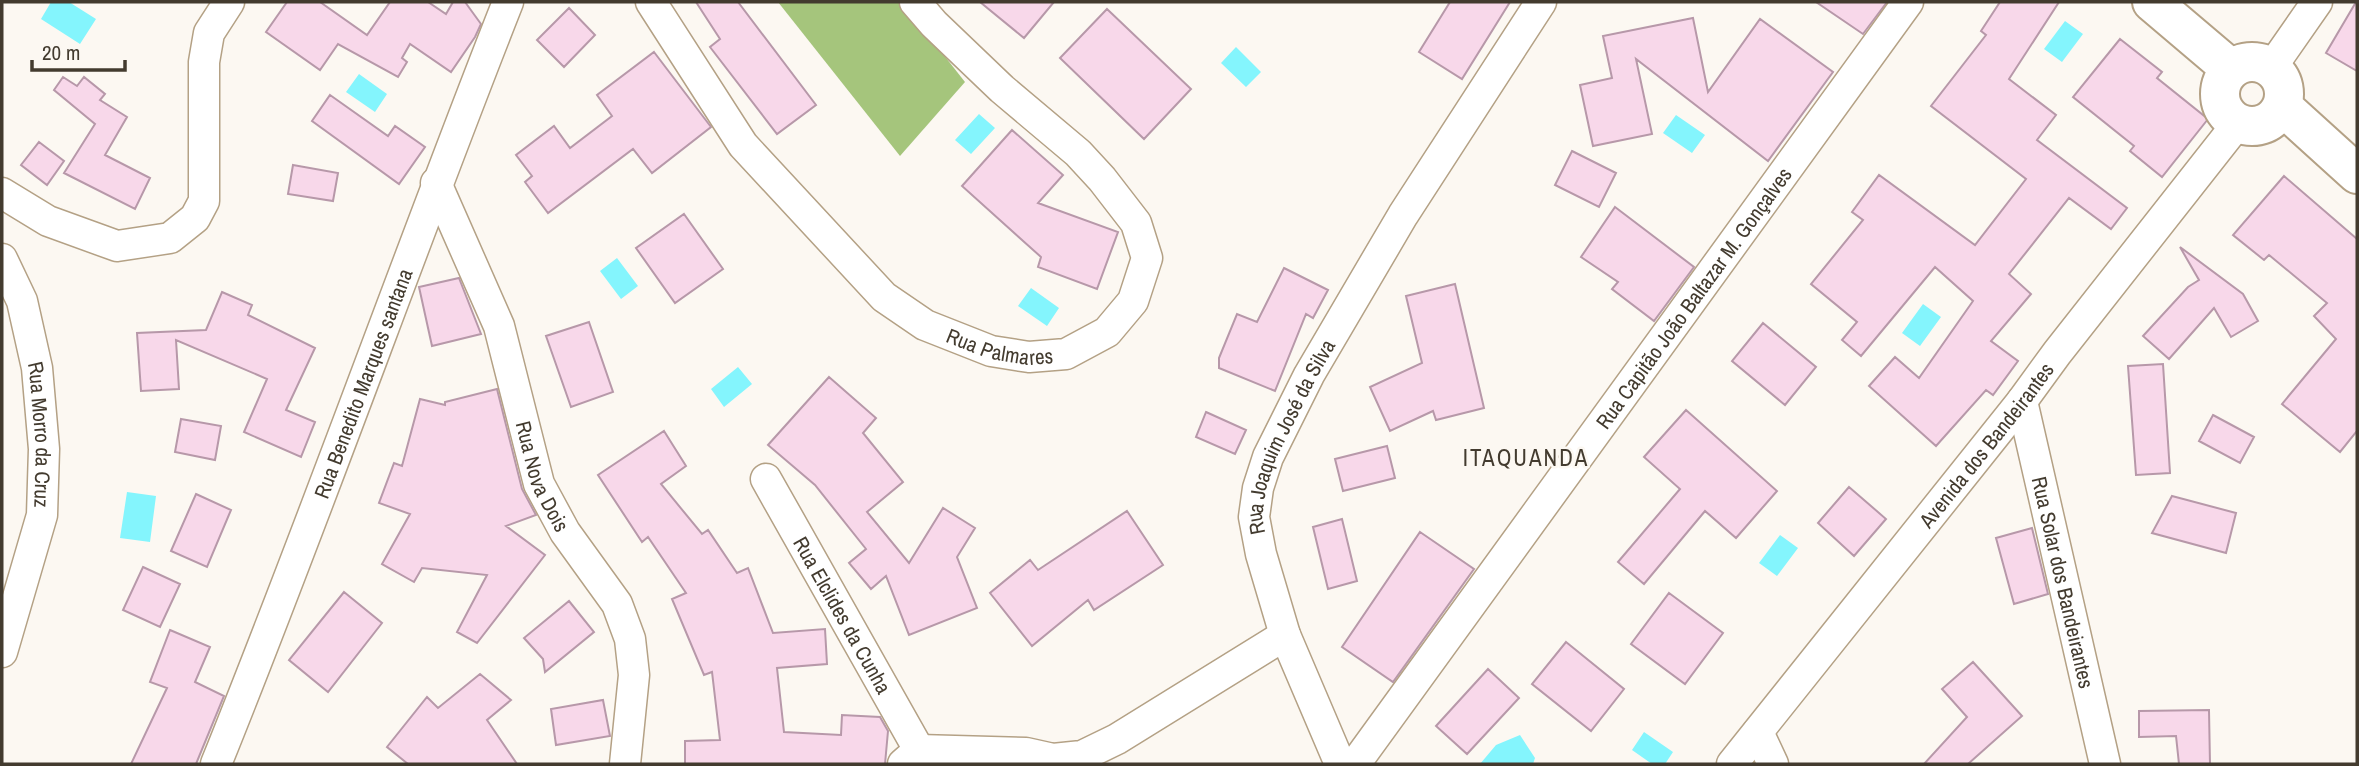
<svg xmlns="http://www.w3.org/2000/svg" width="2359" height="766" viewBox="0 0 2359 766" font-family="'Archivo Narrow',sans-serif">
<rect width="100%" height="100%" fill="#fcf8f2"/>
<!-- forest -->
<path fill="#a5c57c" d="M778 2H902L965 82 900 156Z"/>
<!-- water -->
<path fill="#84f5fd" d="M51 2H69L96 19 80 44 41 19Z
M2065 21 2083 34 2062 62 2044 49Z
M1236 47 1261 72 1246 87 1221 63Z
M359 74 387 94 375 112 346 92Z
M979 114 995 128 971 154 955 140Z
M1676 115 1705 135 1692 153 1663 133Z
M617 258 638 286 621 299 600 271Z
M1031 288 1059 308 1047 326 1018 306Z
M1923 304 1941 317 1920 346 1902 333Z
M738 367 752 384 724 407 711 389Z
M127 492 156 496 150 542 120 538Z
M1780 535 1798 548 1777 576 1759 563Z
M1644 732 1673 752 1665 764H1652L1632 750Z
M1520 735 1535 758 1533 764H1480L1496 745Z"/>
<!-- building -->
<path fill="#f8d8ea" stroke="#b798a9" stroke-width="2" d="M287 2H320L367 35 390 2H428L446 14 453 2H465L481 24 475 37 451 72 410 44 402 58 407 62 398 77 338 44 320 70 266 32Z
M696 2H738L816 105 777 134 710 47 720 39Z
M980 2H1054L1024 38Z
M1450 2H1510L1462 79 1419 52Z
M1816 2H1887L1863 34Z
M2000 2H2059L2009 79 2056 115 2037 140 2127 208 2111 229 2069 198 2009 274 2031 294 1991 341 2018 361 1993 395 1986 390 1936 446 1869 386 1895 357 1919 378 1973 301 1935 267 1861 356 1842 340 1857 322 1811 284 1863 220 1852 212 1879 175 1975 245 2026 179 1931 106 1986 35 1981 31Z
M2356 2H2357V71L2326 53Z
M569 8 595 35 564 67 537 40Z
M1107 9 1191 89 1144 139 1060 58Z
M1693 18 1708 92 1760 19 1833 72 1768 161 1636 59 1652 134 1593 146 1580 85 1612 78 1603 36Z
M2120 39 2162 72 2157 78 2208 119 2162 177 2130 151 2134 146 2073 97Z
M654 52 711 127 652 173 633 149 548 213 525 182 532 176 516 155 554 126 570 148 612 116 597 95Z
M63 77 77 86 84 77 105 94 100 100 127 117 105 155 150 178 135 209 64 173 95 124 54 90Z
M330 95 388 136 395 126 425 147 399 184 312 121Z
M1012 130 1063 175 1038 203 1118 232 1097 289 1038 267 1041 257 962 186Z
M39 142 64 161 47 185 21 165Z
M1572 151 1616 173 1599 207 1555 185Z
M293 165 338 173 333 201 288 194Z
M2284 176 2357 239V431L2340 452 2282 404 2336 339 2314 316 2327 303 2269 255 2264 260 2233 235Z
M1615 207 1694 267 1654 321 1612 289 1618 282 1581 257Z
M684 214 723 269 675 303 636 248Z
M2180 247 2243 294 2258 321 2231 337 2214 308 2169 359 2143 336 2188 287 2199 280Z
M1284 268 1328 290 1313 318 1306 314 1275 391 1219 368V358L1237 314 1257 322Z
M459 278 481 334 432 346 419 287Z
M1455 284 1484 408 1436 420 1433 411 1390 431 1370 387 1422 363 1406 296Z
M222 292 252 305 248 315 315 348 286 410 315 422 301 457 244 432 267 379 176 340 179 389 141 391 137 333 206 330Z
M589 322 613 392 571 407 546 336Z
M1763 323 1816 367 1785 405 1732 361Z
M2163 364 2170 473 2136 475 2128 366Z
M829 377 876 418 863 433 903 482 867 512 909 563 943 508 975 528 957 557 977 608 909 635 886 576 871 589 849 563 866 549 815 485 768 445Z
M497 389 522 489 536 515 506 526 545 555 477 643 457 632 487 575 422 568 414 582 382 564 410 514 379 503 394 463 402 466 420 399 445 405V402Z
M1686 410 1777 491 1736 538 1705 511 1644 584 1618 562 1680 489 1644 457Z
M1206 412 1246 430 1235 454 1196 437Z
M2213 415 2254 437 2240 463 2199 441Z
M181 419 221 426 215 460 175 452Z
M664 431 686 466 661 484 702 534 708 530 737 573 748 568 773 633 825 629 827 664 777 668 784 732 841 735 842 715 880 717 888 731 885 764H685V741L720 740 712 672 704 675 672 599 686 593 648 537 642 542 598 475Z
M1387 446 1395 478 1343 491 1335 459Z
M1849 487 1886 519 1854 556 1818 523Z
M196 494 231 510 207 567 171 551Z
M2172 496 2236 513 2226 553 2152 533Z
M1127 511 1163 565 1094 610 1088 600 1032 646 990 593 1030 560 1038 570Z
M1342 519 1357 581 1328 589 1313 527Z
M2032 528 2048 594 2014 604 1996 538Z
M1420 532 1474 569 1393 682 1342 647Z
M143 567 180 584 160 627 123 610Z
M344 592 382 623 328 692 289 660Z
M1669 593 1723 633 1685 684 1631 644Z
M569 601 594 632 545 672 543 659 524 638Z
M170 630 210 647 195 682 224 696 196 764H131L167 688 150 682Z
M1566 642 1624 689 1591 731 1532 684Z
M1973 662 2022 716 1968 764H1924L1967 717 1942 689Z
M1488 669 1519 698 1467 754 1436 726Z
M480 674 511 700 487 720 517 764H408L387 747 427 697 438 708Z
M603 700 610 736 556 745 551 709Z
M2209 710 2210 764H2179L2176 736 2139 737V711Z"/>
<g fill="none" stroke-linecap="round" stroke-linejoin="round">
<defs>
<g id="street">
<path id="s1" d="M651 2 743 145 884 297 925 325 991 351 1029 357 1066 354 1107 332 1133 301 1147 258 1136 223 1102 179 1078 153 1002 89 934 24 915 2"/>
<path d="M2271 68 2317 2"/>
<path id="s2" d="M436 183 499 326 539 484 565 532 617 604 630 639 634 675 625 764"/>
<path d="M2 193 48 221 117 246 170 238 195 218 204 201V62L209 33 229 2"/>
<path id="s3" d="M2 259 22 301 37 368 44 449 42 515 2 652"/>
<path id="s4" d="M2022 401 2105 764"/>
<path id="s5" d="M766 479 919 750"/>
<path d="M1758 732 1773 764"/>
<path id="s6" d="M216 764C318 512 408 255 508 2"/>
<path d="M903 764 919 750 1026 753 1053 759 1082 756 1117 739 1285 635"/>
<path id="s7" d="M1340 764 1285 635 1261 554 1254 517 1258 488 1268 457 1309 375 1403 215 1541 2"/>
<path id="s8" d="M1355 764 1908 2"/>
<path id="s9" d="M1732 764 2022 401 2057 353 2238 123"/>
</g>
<path id="secondary" d="M2152 2 2231 69
M2220 94a32 32 0 1 1 64 0a32 32 0 1 1-64 0Z
M2282 106 2357 174"/>
</defs>
<!-- street casing -->
<use href="#street" stroke="#b4a185" stroke-width="33"/>
<!-- secondary casing -->
<use href="#secondary" stroke="#b4a185" stroke-width="42"/>
<!-- street -->
<use href="#street" stroke="#fff" stroke-width="30"/>
<!-- secondary -->
<use href="#secondary" stroke="#fff" stroke-width="38"/>
</g>
<g text-anchor="middle" dominant-baseline="central" stroke-width="5" stroke-linejoin="round" paint-order="stroke">
<!-- street labels -->
<g font-size="21" fill="#433b2f" stroke="#fcf8f2">
<text stroke="none"><textPath href="#s8" startOffset="576">Rua Capitão João Baltazar M. Gonçalves</textPath></text>
<text stroke="none"><textPath href="#s1" startOffset="506">Rua Palmares</textPath></text>
<text stroke="none"><textPath href="#s6" startOffset="408">Rua Benedito Marques santana</textPath></text>
<text stroke="none"><textPath href="#s3" startOffset="182">Rua Morro da Cruz</textPath></text>
<text stroke="none"><textPath href="#s7" startOffset="350">Rua Joaquim José da Silva</textPath></text>
<text stroke="none"><textPath href="#s9" startOffset="408">Avenida dos Bandeirantes</textPath></text>
<text stroke="none"><textPath href="#s2" startOffset="313">Rua Nova Dois</textPath></text>
<text stroke="none"><textPath href="#s4" startOffset="186">Rua Solar dos Bandeirantes</textPath></text>
<text stroke="none"><textPath href="#s5" startOffset="156">Rua Elclides da Cunha</textPath></text>
</g>
<!-- neighbourhood labels -->
<g font-size="23" letter-spacing="2" fill="#433b2f" stroke="#fcf8f2">
<text x="1526" y="457">ITAQUANDA</text>
</g>
</g>
<!-- border -->
<rect width="2359" height="766" fill="none" stroke="#433b2f" stroke-width="7"/>
<!-- scale -->
<path d="M32 60v10h93v-10" fill="none" stroke="#433b2f" stroke-width="3.5"/>
<text x="42" y="60" font-size="21" fill="#433b2f" stroke="#fcf8f2" stroke-width="5" paint-order="stroke">20 m</text>
</svg>
